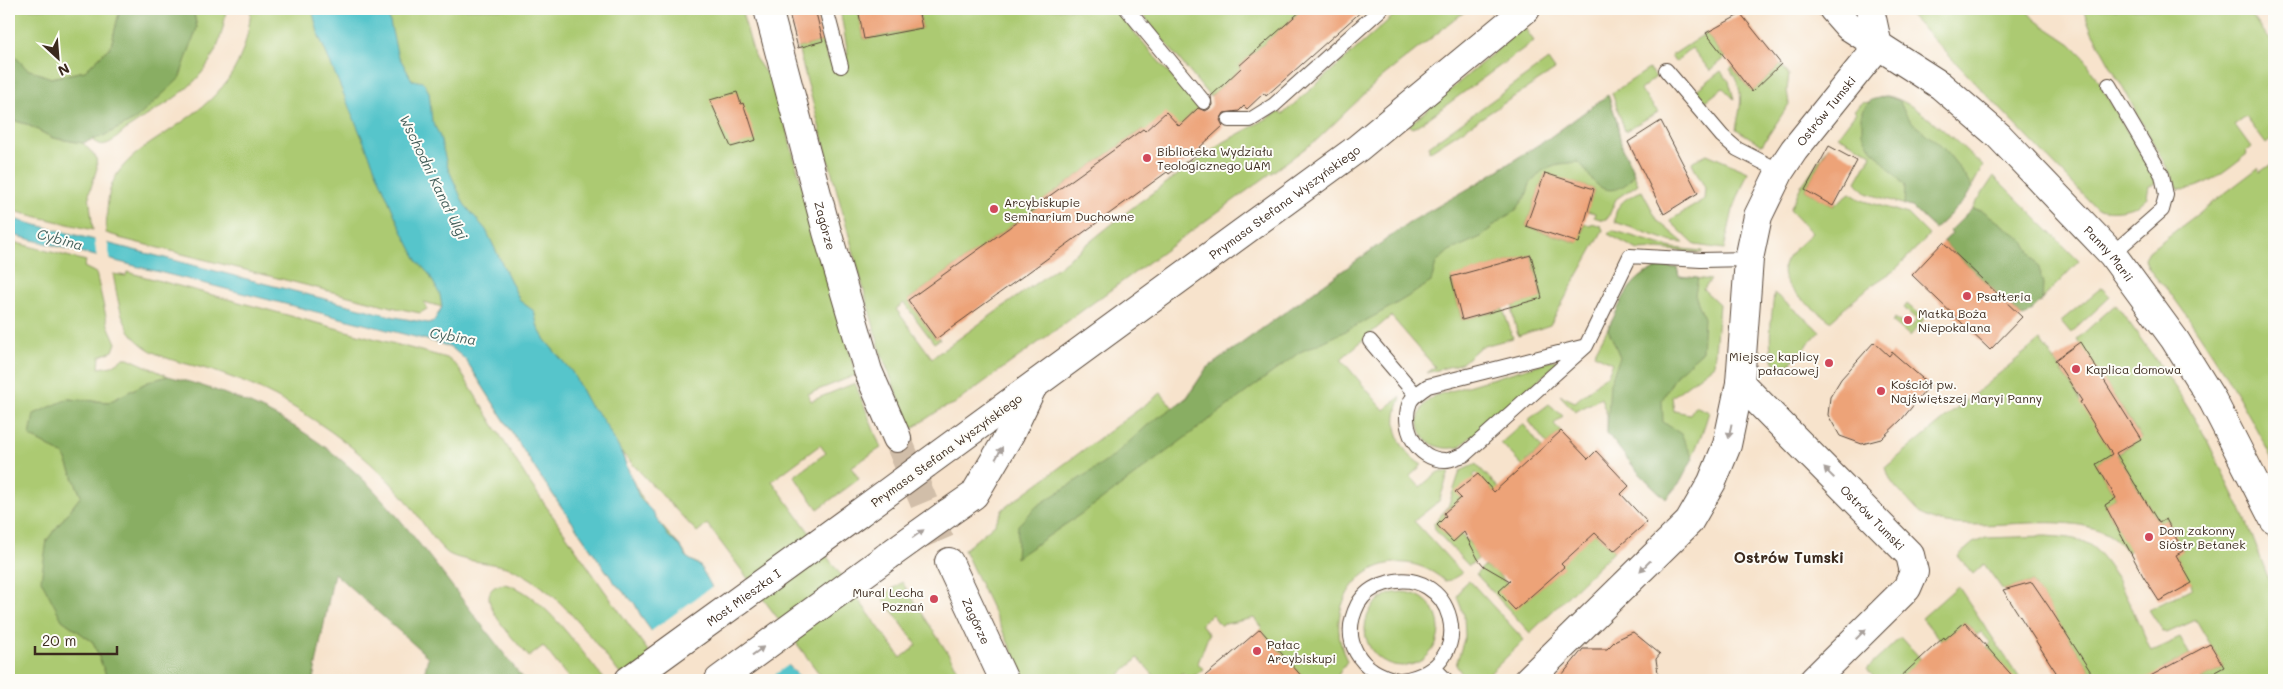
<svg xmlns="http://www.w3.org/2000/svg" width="2283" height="689" viewBox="0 0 2283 689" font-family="Mali,sans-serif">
<rect width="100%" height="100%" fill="#fdfcf7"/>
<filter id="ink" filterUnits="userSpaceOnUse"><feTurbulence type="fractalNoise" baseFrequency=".02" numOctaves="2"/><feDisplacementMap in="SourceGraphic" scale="10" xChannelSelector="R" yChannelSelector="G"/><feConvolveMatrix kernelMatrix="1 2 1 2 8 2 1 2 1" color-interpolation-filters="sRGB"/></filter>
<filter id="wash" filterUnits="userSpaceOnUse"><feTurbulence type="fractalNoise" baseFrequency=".0096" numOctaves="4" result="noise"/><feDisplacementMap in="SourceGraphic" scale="20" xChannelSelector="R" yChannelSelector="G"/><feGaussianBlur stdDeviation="1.12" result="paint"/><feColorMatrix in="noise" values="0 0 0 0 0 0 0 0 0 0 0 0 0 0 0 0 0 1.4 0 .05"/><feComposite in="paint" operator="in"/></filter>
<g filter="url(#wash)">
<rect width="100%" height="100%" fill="#f7e3cc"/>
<!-- green -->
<path fill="#acca72" stroke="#747a48" d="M9 9H120L111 46 85 71 51 78 27 70 9 50Z
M193 9H226C224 31 217 52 204 70 185 96 154 110 128 128 121 133 114 142 106 144 100 146 96 143 92 140L103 136 136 119 197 28Z
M251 9H312L315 15 362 9H741L755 58 773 83 856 375 808 394 811 401 855 383 881 448 851 467 859 479 818 509 794 476 826 453 820 445 772 481 901 658 917 645 882 597 902 582 965 680H824L707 524 697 532 622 453C634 491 652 517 679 545 683 549 686 556 687 558 691 561 696 562 700 566L647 624 635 604 614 582 538 473 466 360 439 312 442 307 424 302 427 309 420 313 396 308 119 238V237L106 233C107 217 106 200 112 184 120 164 140 150 157 139 212 103 245 79 251 9Z
M840 9H858L864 39 922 28 918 9H1115L1198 108 1179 126 1145 131 1143 129 1041 202 1042 204 908 300 935 338 938 337 940 339 934 343 904 303 896 309 932 358 1061 265 1137 204 1224 142 1279 112 1283 114 1401 9H1468L1382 77 1318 139 954 404 941 409 911 429 881 353 798 48 823 41 828 59 848 54Z
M1138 9H1303L1239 66 1243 71 1236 73 1210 97Z
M1904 9H2025L2035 20 2071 44 2084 57 2152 174 2156 184 2149 186 2147 197C2134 211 2115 212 2097 209Z
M2083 9H2247L2274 45V128L2269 133 2273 138 2266 144 2246 117 2235 125 2251 147 2246 151 2247 154C2231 166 2199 194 2178 188L2092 32Z
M1524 27 1534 41 1430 117 1413 128 1409 125Z
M1706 33 1725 58 1710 71 1692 48 1675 62 1671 56Z
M1548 60 1555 70 1429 152V146Z
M1781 64 1789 75 1787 90 1789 104 1762 145 1736 129C1741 103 1745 93 1730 69L1732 67 1752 92Z
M1649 69 1656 77 1640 90 1658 112 1625 131 1612 93Z
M1721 71 1729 81 1734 99 1723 88 1706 101H1703L1695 91Z
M1608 95 1616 118 1621 144 1638 184 1616 199 1608 218 1603 220 1594 217 1595 213 1587 211 1594 189 1545 174 1526 226 1578 243 1585 224 1591 226 1592 223 1601 226 1603 230 1550 325 1518 336 1512 312 1514 310 1512 306 1542 297 1531 255 1451 278 1462 320 1503 309 1513 338 1480 347 1462 363 1427 373 1435 367 1391 316 1341 359 1384 410 1400 397 1401 398C1389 423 1398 451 1422 465L1410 476 1420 487 1438 472H1449L1439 501 1414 521 1462 573 1451 580 1445 581C1387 531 1314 592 1347 661L1335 680H1305L1260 629 1262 627 1254 618 1220 625 1212 614 1201 624 1209 634 1198 663 1203 669 1196 675 1190 677 1182 673 1173 680H1158L1138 658 1114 680H1026L964 550 995 524 1003 509 1161 393 1173 408 1187 397 1206 369 1412 221 1462 204V193L1549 138Z
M1886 96C1913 98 1962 147 1983 166L1964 201 1935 229 1912 207 1866 193 1856 182 1872 154 1838 136 1856 112 1854 110 1864 102 1865 103Z
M9 119 26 124 53 138 83 143 96 157 97 168 89 194 93 230 9 210Z
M1829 146 1805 190 1833 206 1850 193 1861 200 1908 214 1929 235 1895 270 1869 287 1830 321C1816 309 1777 287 1784 266 1787 254 1803 242 1812 233L1790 210 1800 188Z
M1707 154 1748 172 1733 210 1724 249 1695 245 1671 222 1672 219 1704 200 1705 188 1692 163 1693 161Z
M2274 162V463C2245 404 2210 347 2171 294 2162 283 2147 272 2145 258L2149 251 2258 168 2260 172Z
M1994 176 2079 261 2026 316 1943 242 1952 234 1950 231 1972 209Z
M1642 191 1658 221 1684 243 1673 242 1615 222C1614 204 1627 197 1642 191Z
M1612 230 1672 248 1702 251V253L1658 249 1638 250 1608 234Z
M9 241 86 261 84 267 96 273 108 325 116 343 113 351 100 356 99 368 112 366 124 358H128L168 376 148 382 109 402 68 399 30 436 64 455 81 496 47 540 62 620 93 642 108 680H9Z
M1665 267 1677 268 1679 276 1711 280 1703 289 1719 304 1714 365 1672 397 1674 411 1690 414 1695 406 1709 412C1699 445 1687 472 1666 499L1637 471 1607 433V415L1601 398 1575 412 1560 395 1575 402 1608 374 1613 363 1594 354 1630 287 1645 273Z
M127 272 447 358 457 366 528 480 604 590 669 680H625C593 642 563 594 517 571 497 561 457 563 445 551 428 534 417 512 401 494 367 456 327 426 283 401 260 388 235 378 210 370 186 363 160 360 140 343 120 326 118 298 113 274L126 276Z
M2102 287 2110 297 2071 333 2061 321Z
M1774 293 1820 331 1780 374C1764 350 1772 320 1774 293Z
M1907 304 1924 319 1910 336 1892 321 1895 318 1909 329 1917 320 1904 308Z
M2116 304 2177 390 2205 436 2246 520 2274 593V680H2200L2224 667 2196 620 2167 633 2163 631 2149 610 2192 588 2191 583 2176 555 2183 550 2166 519 2159 523 2117 454 2141 438 2077 339Z
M2040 340 2070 383 2112 454 2096 464 2116 498 2105 505 2130 550 2127 552C2091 497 1980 541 1926 517 1919 514 1912 504 1906 498 1895 487 1890 483 1886 467Z
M1554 360 1558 362 1556 365 1459 447C1423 456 1403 416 1434 396Z
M1549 404 1563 416 1554 424 1561 431 1547 444 1528 420Z
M1521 425H1524L1542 448 1526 462 1559 496 1538 482 1501 443Z
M1476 464 1514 504 1526 526 1476 473 1473 476 1478 482 1456 492 1461 498 1444 513 1446 517 1437 525 1453 542 1461 534 1475 549 1474 551 1478 559 1469 566 1435 530 1434 523 1448 507 1460 471Z
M1594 532 1614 551 1530 633 1476 574 1484 566 1491 570 1493 569 1524 602 1563 567 1560 564Z
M2046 536C2058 537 2072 537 2084 542 2112 553 2138 623 2151 651L2180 638 2190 655 2163 669 2168 680H2096L2032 582 2003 590 1984 564 1973 574 1958 556 1973 543 1986 538Z
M1469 580 1524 640 1483 680H1466L1456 665 1465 636 1464 615 1457 597 1463 585Z
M504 584C540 589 582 653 605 680H570L543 646 529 657C518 643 463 590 504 584Z
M1958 586 2021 680H2003L2010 674 1987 647 1991 643 1981 632 1977 635 1965 622 1945 639 1943 637 1940 640 1922 618Z
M1365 629a37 37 0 1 1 74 0a37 37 0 1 1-74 0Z
M1901 637 1920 658 1919 661 1899 678 1901 680H1876L1867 669Z"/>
<!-- forest -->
<path fill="#89ae64" stroke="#626c41" d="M120 9H193L197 28 179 79 136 119 103 136 83 143 53 138 26 124 9 119V50L27 69 51 78 85 71 111 46Z
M1608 95 1616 118 1621 144 1634 173C1628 188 1609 196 1596 184 1590 179 1586 169 1579 162L1560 164 1542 171 1530 184 1526 196 1516 210 1498 222 1481 237 1449 251 1436 263 1431 282C1390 309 1345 333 1300 352L1103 499 1016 558 1018 525 1037 506 1110 459 1150 423 1187 398 1206 369 1412 221 1480 182 1549 138Z
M1886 96 1900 101C1906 124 1928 133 1944 149 1955 161 1964 174 1972 188L1964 201 1935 229 1912 207 1904 205 1905 186 1870 147 1862 133V111L1871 100Z
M1972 209 1982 210 2024 241 2039 268 2043 284 2042 300 2026 316 2022 317 1943 242 1952 234 1950 231Z
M1665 267 1677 268 1679 276 1698 278 1695 295 1704 318 1702 352 1677 374 1662 400 1663 422 1681 434 1693 458 1681 481 1666 499 1637 471 1607 433 1610 383 1620 357 1608 329C1623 300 1629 273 1665 267Z
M168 376C233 393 295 419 346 464 382 494 410 532 439 569 467 606 496 643 524 680H423L428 657 334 573 313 680H108L93 642 62 620 41 580 47 540 81 496 64 455 30 436 34 414 68 399 109 402 148 382Z"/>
<!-- water -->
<path fill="#57c5cb" stroke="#497874" d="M312 9H387L397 53 412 80 423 82 429 92 432 121 439 134 448 168 464 204 486 230 520 301 534 311 538 328 545 340 572 372 590 406 598 413 606 425 621 452 640 499 651 510 668 536 681 547 686 557 700 566 713 589 803 680H687L642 618 635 604 614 582 538 473 466 360 453 349 439 343 9 234V218L395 317 428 323 434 321 442 307 440 295 429 274 418 262 399 225 319 36Z"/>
<!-- pier -->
<path fill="#f7e3cc" d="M94 237 107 240 111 263 97 259Z
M714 585 715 588 790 664 767 680H684L650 632Z"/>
<g id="blocks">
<!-- building -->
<path fill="#eda378" d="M788 9H815L823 41 798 48Z
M858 9H918L922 28 864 39Z
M1303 9H1364L1266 96 1264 93 1247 109 1244 106 1239 111 1224 113 1220 120 1223 126 1199 148 1201 151 1169 174 1167 172 936 339 908 300 1042 204 1041 202 1143 129 1145 131 1166 112 1179 126 1198 108 1205 111 1209 109 1212 105 1211 96 1241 68 1239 66Z
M1741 14 1781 64 1752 92 1706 33Z
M737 92 741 104 743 103 747 115H748L756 140 731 147 710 100Z
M1661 121 1698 193 1664 214 1628 142Z
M1829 146 1857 161 1833 206 1805 190Z
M1545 173 1594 189 1579 243 1526 226Z
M1943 242 2022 317 1990 350 1912 275Z
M1531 255 1542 298 1462 320 1451 277Z
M1874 342 1889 356 1892 352 1930 385 1902 419 1881 439 1862 444 1840 436 1828 415 1830 397 1841 379Z
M2080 342 2141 439 2116 453 2159 523 2166 519 2183 551 2176 555 2192 583 2159 601 2143 576 2105 505 2116 498 2096 464 2112 454 2080 402 2082 401 2055 360Z
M1561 431 1588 459 1596 451 1629 486 1621 494 1647 522 1614 551 1595 533 1561 564 1564 567 1515 610 1498 592 1510 581 1484 566 1478 559 1464 532 1453 542 1437 525 1446 516 1444 513 1461 498 1455 492 1478 474 1494 492Z
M2032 582 2049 607 2096 680H2061L2003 590Z
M1965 622 2016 680H1897L1944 637 1945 639Z
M1260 629 1305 680H1200L1223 661Z
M1633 632 1660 654 1656 659 1659 680H1558L1583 649H1607L1616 640Z
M2210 644 2224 667 2200 680H2143Z"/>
</g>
</g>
<g filter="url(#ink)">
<use href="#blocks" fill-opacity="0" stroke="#574638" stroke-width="1"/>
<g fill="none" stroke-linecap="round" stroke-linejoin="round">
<!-- minor-tunnel -->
<path stroke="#d1bea9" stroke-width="28" stroke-dasharray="28 14" stroke-linecap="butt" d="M897 438 949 562"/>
<defs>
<path id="service" d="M826 9 841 66
M1127 9 1204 102
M1666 70 1722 136 1737 149 1780 171
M2109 85 2162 175 2166 195 2162 210 2112 254
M1229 120H1250L1274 105 1381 9
M1370 341 1416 395
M1586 346 1428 386C1422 390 1413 396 1410 402 1400 426 1416 460 1445 460 1450 461 1458 456 1464 455L1586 346 1630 256 1701 260 1749 259
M1435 669 1446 680
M1398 680C1360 672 1339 641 1358 604 1364 594 1373 587 1384 584 1452 560 1485 667 1402 680"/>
<g id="minor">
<path id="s1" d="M768 9 827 232 868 371 897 438"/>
<path id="s2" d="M1833 9 1848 26 1940 85 1999 136 2112 254 2175 340 2213 401 2274 520"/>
<path d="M1870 9 1878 46"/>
<path id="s3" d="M1740 383 1910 555 1914 572 1907 588 1814 680"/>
<path id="s4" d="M949 562 1004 680"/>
<path id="s5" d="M1528 680 1689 522 1712 482 1727 445 1740 383 1749 259 1758 216 1780 171 1794 150 1878 46"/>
</g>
<g id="tertiary">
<path id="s6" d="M926 464 1358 148 1526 9"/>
<path d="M948 513 974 495 1010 434 1032 388"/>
<path id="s7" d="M629 680 858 514"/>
<path d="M719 680 888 556"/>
</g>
</defs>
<!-- service casing -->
<use href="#service" stroke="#574638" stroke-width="16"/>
<!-- minor casing -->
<use href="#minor" stroke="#574638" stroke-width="30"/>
<!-- tertiary casing -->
<use href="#tertiary" stroke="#574638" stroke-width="30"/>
<!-- service -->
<use href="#service" stroke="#fff" stroke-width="14"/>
<!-- minor -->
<use href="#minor" stroke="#fff" stroke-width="28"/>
<!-- tertiary -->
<use href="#tertiary" stroke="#fff" stroke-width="28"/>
<defs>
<path id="tertiary-bridge" d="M858 514 926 464
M888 556 948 513"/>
</defs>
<!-- tertiary-bridge casing -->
<use href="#tertiary-bridge" stroke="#574638" stroke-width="30" stroke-linecap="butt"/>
<!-- tertiary-bridge -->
<use href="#tertiary-bridge" stroke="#fff" stroke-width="28"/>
</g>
<!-- one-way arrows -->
<defs><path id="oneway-solid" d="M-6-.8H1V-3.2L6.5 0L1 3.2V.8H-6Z" transform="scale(1.25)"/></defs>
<g fill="#a79f9a">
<use href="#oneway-solid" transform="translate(1730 431) rotate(102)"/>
<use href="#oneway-solid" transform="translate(999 453) rotate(-61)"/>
<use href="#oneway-solid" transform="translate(1829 473) rotate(-135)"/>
<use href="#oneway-solid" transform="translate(918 534) rotate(-35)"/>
<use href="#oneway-solid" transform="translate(1645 566) rotate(135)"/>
<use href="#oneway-solid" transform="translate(1861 634) rotate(-45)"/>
<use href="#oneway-solid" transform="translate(758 651) rotate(-36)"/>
</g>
</g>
<!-- markers -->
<g fill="#d1495b" stroke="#fdfcf7" stroke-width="2">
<circle cx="1147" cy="158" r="5"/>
<circle cx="994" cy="209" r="5"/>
<circle cx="1967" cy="296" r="5"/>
<circle cx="1908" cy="320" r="5"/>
<circle cx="1829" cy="363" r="5"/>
<circle cx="2076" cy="369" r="5"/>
<circle cx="1881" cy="391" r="5"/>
<circle cx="2149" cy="537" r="5"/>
<circle cx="934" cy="599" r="5"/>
<circle cx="1257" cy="651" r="5"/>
</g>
<g text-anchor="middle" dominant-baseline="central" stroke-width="4" stroke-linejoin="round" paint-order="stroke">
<!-- street labels -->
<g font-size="12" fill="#3b2a1e" stroke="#fdfcf7">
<text stroke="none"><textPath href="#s5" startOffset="669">Ostrów Tumski</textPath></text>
<text stroke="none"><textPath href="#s6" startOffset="444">Prymasa Stefana Wyszyńskiego</textPath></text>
<text stroke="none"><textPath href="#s1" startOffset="224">Zagórze</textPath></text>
<text stroke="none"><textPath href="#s2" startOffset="371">Panny Marii</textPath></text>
<text transform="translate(946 450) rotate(-36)">Prymasa Stefana Wyszyńskiego</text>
<text stroke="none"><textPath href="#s3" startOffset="189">Ostrów Tumski</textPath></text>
<text stroke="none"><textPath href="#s7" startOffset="141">Most Mieszka I</textPath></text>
<text stroke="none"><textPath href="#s4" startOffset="65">Zagórze</textPath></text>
</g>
<!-- poi labels -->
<g font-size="12" fill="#3b2a1e" stroke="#fdfcf7" text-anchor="start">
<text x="1157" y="151">Biblioteka Wydziału<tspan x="1157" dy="14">Teologicznego UAM</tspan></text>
<text x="1004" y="202">Arcybiskupie<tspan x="1004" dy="14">Seminarium Duchowne</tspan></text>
<text x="1977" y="296">Psałteria</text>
<text x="1918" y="313">Matka Boża<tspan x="1918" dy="14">Niepokalana</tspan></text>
<text x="1819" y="356" text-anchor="end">Miejsce kaplicy<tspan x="1819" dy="14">pałacowej</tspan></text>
<text x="2086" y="369">Kaplica domowa</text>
<text x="1891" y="384">Kościół pw.<tspan x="1891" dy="14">Najświętszej Maryi Panny</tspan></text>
<text x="2159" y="530">Dom zakonny<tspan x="2159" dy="14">Sióstr Betanek</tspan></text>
<text x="924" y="592" text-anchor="end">Mural Lecha<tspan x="924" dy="14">Poznań</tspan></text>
<text x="1267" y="644">Pałac<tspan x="1267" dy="14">Arcybiskupi</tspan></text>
</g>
<!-- water labels -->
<g font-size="14" font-style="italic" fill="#45605b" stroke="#fdfcf7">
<text transform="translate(434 177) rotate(64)">Wschodni Kanał Ulgi</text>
<text transform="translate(60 239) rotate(15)">Cybina</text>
<text transform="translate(453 336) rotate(9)">Cybina</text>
</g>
<!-- quarter labels -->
<g font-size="15" font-weight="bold" fill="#3b2a1e" stroke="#fdfcf7">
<text x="1789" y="557">Ostrów Tumski</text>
</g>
</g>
<!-- margin -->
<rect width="2283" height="689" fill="none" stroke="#fdfcf7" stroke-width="30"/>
<!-- north arrow -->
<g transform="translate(58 58) rotate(154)" stroke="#fdfcf7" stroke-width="4" paint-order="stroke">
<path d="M0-4L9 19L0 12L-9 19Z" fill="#3b2a1e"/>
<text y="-8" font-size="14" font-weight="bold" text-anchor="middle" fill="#3b2a1e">N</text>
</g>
<!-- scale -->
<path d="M35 646v8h82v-8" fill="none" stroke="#3b2a1e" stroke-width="2.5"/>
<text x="42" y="646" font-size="15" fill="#3b2a1e" stroke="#fdfcf7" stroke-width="4" paint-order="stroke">20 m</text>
</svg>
